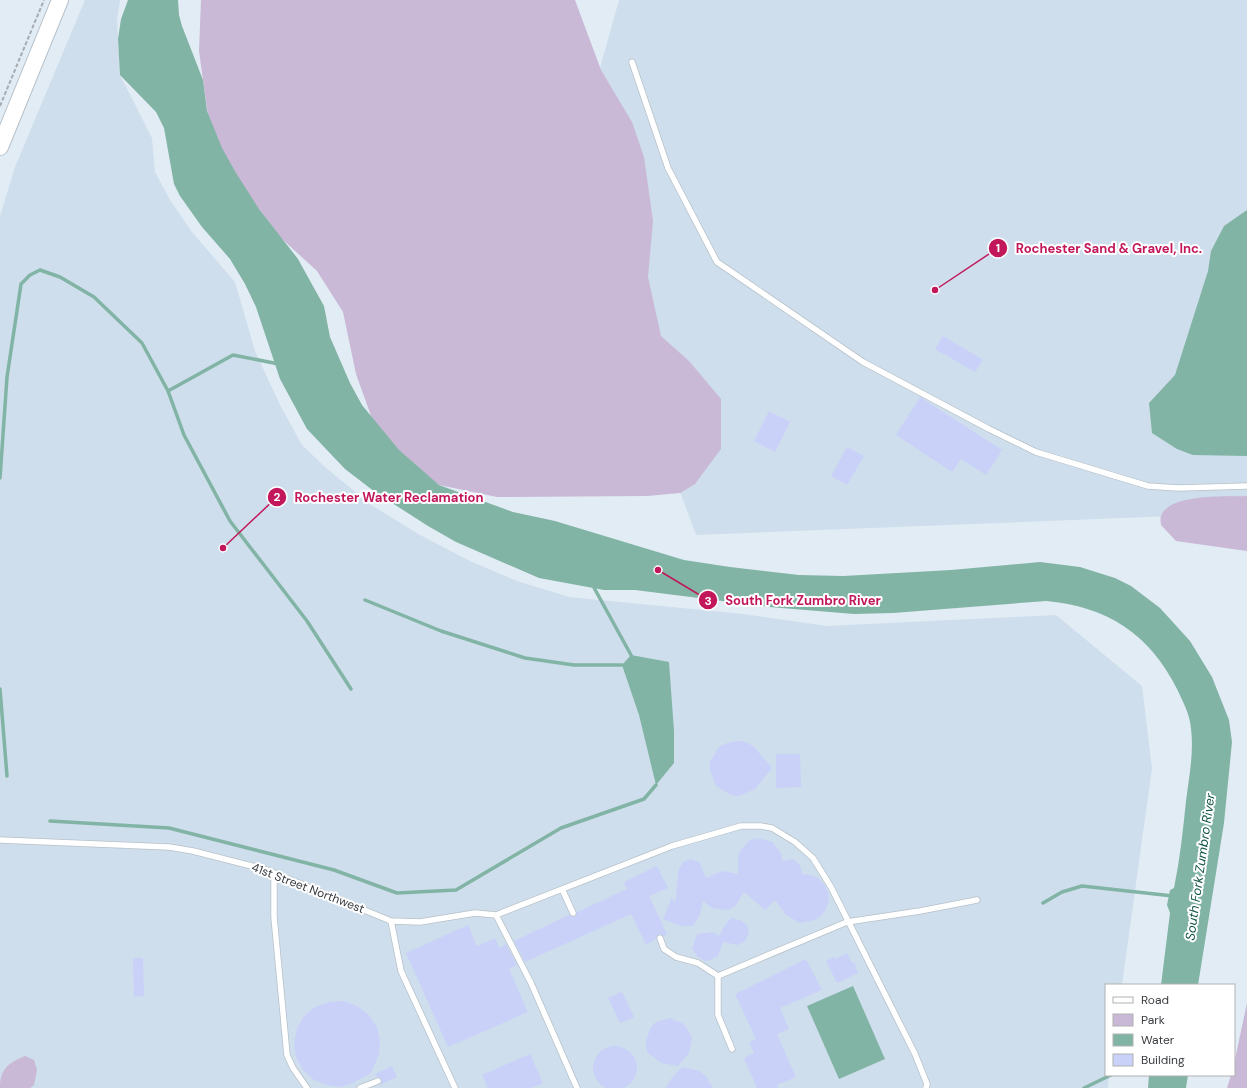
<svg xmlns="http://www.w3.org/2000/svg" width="1247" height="1088" viewBox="0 0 1247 1088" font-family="'DM Sans',sans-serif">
<rect width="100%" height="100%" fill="#e2ecf5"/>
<!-- built -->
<path fill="#cedeec" d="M85 0H120L117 20 120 75 152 138 155 172 170 200 192 232 235 282 255 351 280 405 302 445 325 467 371 505 420 535 470 561 517 581 569 597 743 614 827 626 1056 615 1142 686 1152 768 1122 985H1106V1075H1109L1108 1088H0V216L15 167Z
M619 0H1247V513L696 535 663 446 582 133Z"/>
<!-- green -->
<path fill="#c9b8d6" d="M201 0H575L601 70 632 122 644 157 653 221 648 277 661 336 689 361 721 399V449L695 484 680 493 647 496 497 497 439 485 380 441 356 374 343 312 317 271 281 238 259 209 242 192 212 145 199 51Z
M1247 496V551L1176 541 1161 525C1161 523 1160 518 1161 516 1169 493 1227 497 1247 496Z
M1247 1003V1088H1227L1231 1075H1234V1064Z
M25 1056 34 1060 37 1070 34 1085 30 1088H0C0 1068 9 1063 25 1056Z"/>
<!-- water -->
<path fill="#82b4a5" d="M128 0H178L179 15 182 26 203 80 207 111 222 148 236 173 259 209 298 259 314 288 324 306 330 337 350 383 362 405 399 450 439 485 513 512 555 521 684 560 730 567 799 575 843 576 951 570 1040 562 1080 567 1115 578 1131 586 1160 608 1190 641 1212 677 1229 720 1232 742 1224 823 1198 985H1161L1170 913 1167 905 1170 890 1174 888C1180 859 1183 830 1186 801 1189 777 1194 753 1191 729 1190 714 1183 702 1177 689 1150 634 1106 606 1046 601L893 613 854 614 769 607 635 590H604L539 578 456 542 428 526 375 492 345 469 307 429 280 379 256 307 245 284 230 259 202 227 180 196 174 184 164 128 156 112 120 75 118 39 121 19Z
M1247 210V456L1193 455 1177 449 1152 433 1149 403 1175 375 1208 271 1211 251 1224 226Z
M631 655 669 662 674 731V763L656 785 639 715 622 665Z
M853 986 885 1059 839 1079 807 1006Z
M1149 1075H1188L1186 1088H1148Z"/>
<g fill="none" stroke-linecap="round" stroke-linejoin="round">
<!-- stream -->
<path stroke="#82b4a5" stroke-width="3.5" d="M168 391 233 355 279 364
M0 478 7 377 21 284 30 275 40 270 60 277 94 297 142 343 168 391 184 435 230 521 307 621 351 689
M592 584 631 655
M365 600 441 631 525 658 574 665H622
M0 689 7 776
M50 821 169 828 334 870 397 893 456 890 561 828 644 799 656 785
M1043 903 1062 892 1082 886 1173 896
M1084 1088 1111 1075"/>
</g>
<!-- building -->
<path fill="#c9d1f9" d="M943 336 983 360 975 372 935 349Z
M920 397 1002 450 986 475 961 459 952 472 896 435Z
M769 411 790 422 775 452 754 441Z
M847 447 864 456 847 485 831 476Z
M737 741 746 742 754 747 772 768 755 789 739 796 731 795 716 786 710 770V762L719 747 727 743Z
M776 754H800L801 787 776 788Z
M757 838 772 842 781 853 782 861 793 859 800 865 802 874 811 875 818 878 824 884 828 892 829 901 826 909 821 916 815 920 800 923 786 915 775 900 765 910 744 892 736 905 728 910 712 908 703 901 700 915 693 926H681L663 919 672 897 675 903 679 869 683 862 691 859 699 862 706 878 722 871 738 874V857L740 851 750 840Z
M657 866 668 888 649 896 667 934 664 936 658 934 656 939 646 945 631 914 525 962 514 941 569 915 575 917 577 912 627 889 624 882Z
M731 918 740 920 747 925 749 933 745 941 738 945 723 942 718 956 710 960 705 961 697 956 692 948 697 934 712 932 719 936 725 925Z
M468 925 477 946 495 938 499 948 506 944 517 965 509 969 528 1012 448 1047 406 953Z
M847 953 852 963 854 962 858 973 837 983 826 961 834 957 835 959Z
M133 958H143L144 996 134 997Z
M806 959 822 990 780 1008 789 1029 777 1034 796 1077 777 1085 778 1088H757L744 1058 754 1053 749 1042 756 1039 735 994Z
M622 992 634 1017 620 1023 608 998Z
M344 1001 357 1006 369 1015 377 1027 380 1040 379 1054 371 1073 353 1083 340 1087 327 1085 314 1080 303 1070 296 1057 294 1043 297 1029 304 1016 315 1007 329 1002Z
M670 1018 684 1024 692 1037 689 1053 678 1066 661 1063 647 1052 646 1041 651 1027 656 1022Z
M593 1068a22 22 0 1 1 44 0a22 22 0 1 1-44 0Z
M530 1054 543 1083 531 1088H488L482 1075Z
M392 1066 397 1077 380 1085 382 1079 377 1077 375 1074Z
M682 1067 699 1071 705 1075 713 1088H666L671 1079Z"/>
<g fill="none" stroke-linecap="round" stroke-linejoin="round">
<defs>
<path id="lane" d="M632 62 668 168 717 262 863 362 989 429 1036 452 1148 486 1178 488 1247 486
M0 840 169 847 193 851 267 870 391 921 420 922 475 913 496 915 672 846 741 826H761L772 828 795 842 813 858 831 887 915 1054 927 1084 926 1088
M274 873V917L287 1055 293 1068 307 1088
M562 889 573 913
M496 915 531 983 577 1088
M391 921 401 971 455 1088
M660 938 664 949 676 957 698 963 718 976
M732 1049 718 1015V976L847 922 920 911 977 900
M360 1088 378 1081"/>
<path id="secondary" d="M0 147 60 0"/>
</defs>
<!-- lane casing -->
<use href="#lane" stroke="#b7c1c9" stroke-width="7"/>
<!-- secondary casing -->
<use href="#secondary" stroke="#b7c1c9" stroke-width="18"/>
<!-- path -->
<path stroke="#a5adb4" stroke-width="2" stroke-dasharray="4 2" stroke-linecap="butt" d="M0 106 44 0"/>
<!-- lane -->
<use href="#lane" stroke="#fff" stroke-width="5.5"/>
<!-- secondary -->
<use href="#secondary" stroke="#fff" stroke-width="16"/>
</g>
<g text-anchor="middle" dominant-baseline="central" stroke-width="4" stroke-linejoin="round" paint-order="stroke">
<!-- street labels -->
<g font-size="12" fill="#373b3f" stroke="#fff">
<text transform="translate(308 888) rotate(21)">41st Street Northwest</text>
</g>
<!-- water labels -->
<g font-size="13" font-style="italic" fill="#135648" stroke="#fff">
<text transform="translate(1200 867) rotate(-82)">South Fork Zumbro River</text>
</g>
</g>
<!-- callouts -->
<path fill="none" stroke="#c2185b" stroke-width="1.5" d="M935 290L998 248M223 548L277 497M658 570L708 600"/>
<g fill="#c2185b" stroke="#fff" stroke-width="1.5">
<circle cx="935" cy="290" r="4"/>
<circle cx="223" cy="548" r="4"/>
<circle cx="658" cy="570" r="4"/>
<circle cx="998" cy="248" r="10"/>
<circle cx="277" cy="497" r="10"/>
<circle cx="708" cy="600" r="10"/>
</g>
<g font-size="12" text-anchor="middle" font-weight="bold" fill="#fff">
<text x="998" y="252">1</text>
<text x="277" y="501">2</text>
<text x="708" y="605">3</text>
</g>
<g font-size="13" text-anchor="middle" font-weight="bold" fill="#c2185b" stroke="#fff" stroke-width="4" stroke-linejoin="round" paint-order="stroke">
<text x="1109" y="253">Rochester Sand &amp; Gravel, Inc.</text>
<text x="389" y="502">Rochester Water Reclamation</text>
<text x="803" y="605">South Fork Zumbro River</text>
</g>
<!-- legend -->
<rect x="1105" y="984" width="130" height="92" fill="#ffffff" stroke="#afb1b2"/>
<rect x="1113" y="997" width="20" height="6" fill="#ffffff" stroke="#afb1b2"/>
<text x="1141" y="1004" font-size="12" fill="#373b3f">Road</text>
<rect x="1113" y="1014" width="20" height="12" fill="#c9b8d6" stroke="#afb1b2"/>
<text x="1141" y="1024" font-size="12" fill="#373b3f">Park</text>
<rect x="1113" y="1034" width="20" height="12" fill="#82b4a5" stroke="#afb1b2"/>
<text x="1141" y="1044" font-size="12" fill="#373b3f">Water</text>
<rect x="1113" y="1054" width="20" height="12" fill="#c9d1f9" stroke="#afb1b2"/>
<text x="1141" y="1064" font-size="12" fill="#373b3f">Building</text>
</svg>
